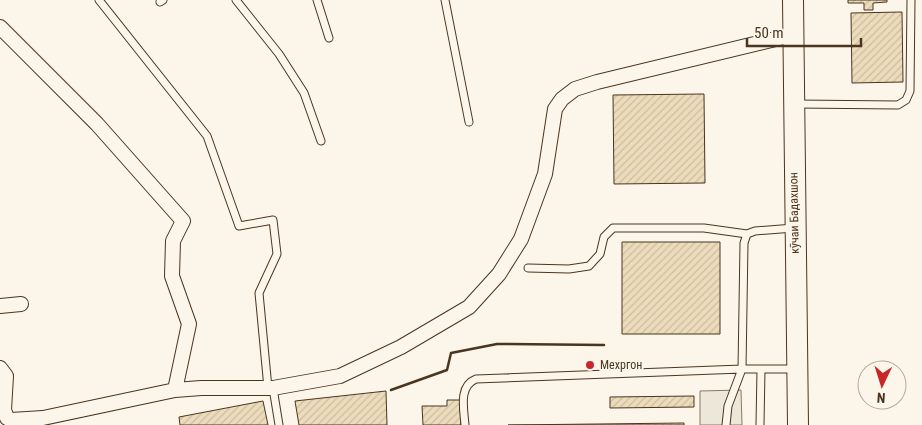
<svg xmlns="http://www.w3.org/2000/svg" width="922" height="425" viewBox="0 0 922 425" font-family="'Roboto Condensed',sans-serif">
<defs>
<pattern id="building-hatch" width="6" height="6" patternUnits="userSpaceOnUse" patternTransform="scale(1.25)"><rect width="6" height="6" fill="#ecdcbc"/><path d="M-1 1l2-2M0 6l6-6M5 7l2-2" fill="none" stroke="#ccbda1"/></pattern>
</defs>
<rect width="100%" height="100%" fill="#fbf6e9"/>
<!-- parking -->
<path fill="#ede7d9" stroke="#887966" d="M741 390 742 425H700V391Z"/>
<!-- building -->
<path fill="url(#building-hatch)" stroke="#4a3520" d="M848 0H887V2L873 3V10H864V3H848Z
M902 12 903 82 852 83 851 13Z
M704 94 705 183 614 184 613 95Z
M622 242H720V334H622Z
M386 391 387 425H299L295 401Z
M694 396V407L610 408V397Z
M447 400H460L461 425H423L422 406H447Z
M263 401 268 425H180L179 417Z
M684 423V425H508Z"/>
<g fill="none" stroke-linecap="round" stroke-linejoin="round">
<defs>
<path id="service" d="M99 0 207 136 239 226 273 220 277 254 259 293 268 388
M236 0 279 54 304 93 321 141
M317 0 329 38
M445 0 469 122
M160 2 163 0
M796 104 898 105 906 100 910 91 911 0
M528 268 569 269 589 266 600 254 604 237 613 228H704L747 234
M273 388 279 425
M465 425C464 410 458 386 476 379L742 369H796
M726 425 728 406 742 369 744 243 747 234 755 231 794 228
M760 425 761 369"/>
<path id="minor" d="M0 27 97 124 183 221 173 241 172 276 189 324 175 390
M0 306 21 304
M0 368 6 376 4 410 7 418 11 420 43 418 175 390 201 388H273L340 376 401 347 469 307 499 274 521 239 545 174 555 109 562 99 575 89 597 82 792 35"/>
<path id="secondary" d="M793 0 798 425"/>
</defs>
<!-- service casing -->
<use href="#service" stroke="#4a3520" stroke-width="9"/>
<!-- minor casing -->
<use href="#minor" stroke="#4a3520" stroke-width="16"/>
<!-- secondary casing -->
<use href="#secondary" stroke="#4a3520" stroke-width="22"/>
<!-- service -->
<use href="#service" stroke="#fbf6e9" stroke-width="7"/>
<!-- minor -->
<use href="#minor" stroke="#fbf6e9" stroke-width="14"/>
<!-- secondary -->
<use href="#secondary" stroke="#fbf6e9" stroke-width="20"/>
<!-- wall -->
<path stroke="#4a3520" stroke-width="2.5" d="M391 390 447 370 451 353 497 344 604 345"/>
</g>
<!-- markers -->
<circle fill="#c62828" stroke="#fbf6e9" stroke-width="2" cx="590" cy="365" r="5"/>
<g text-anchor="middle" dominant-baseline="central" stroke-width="4" stroke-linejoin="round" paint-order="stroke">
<!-- street labels -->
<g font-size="12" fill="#4a3520" stroke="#fbf6e9">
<text transform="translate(794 213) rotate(-91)">кӯчаи Бадахшон</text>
</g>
<!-- poi labels -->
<g font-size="12" fill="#4a3520" stroke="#fbf6e9" text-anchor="start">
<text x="600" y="365">Мехргон</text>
</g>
</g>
<!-- north arrow -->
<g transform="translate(882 385) rotate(184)"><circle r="24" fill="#fbf6e9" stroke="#b4a999"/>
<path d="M0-4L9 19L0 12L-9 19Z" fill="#c62828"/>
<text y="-8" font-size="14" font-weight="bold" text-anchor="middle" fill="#4a3520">N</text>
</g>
<!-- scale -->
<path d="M747 38v8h114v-8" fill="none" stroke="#4a3520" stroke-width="2.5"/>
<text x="754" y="38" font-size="15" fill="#4a3520" stroke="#fbf6e9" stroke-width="4" paint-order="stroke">50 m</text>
</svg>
